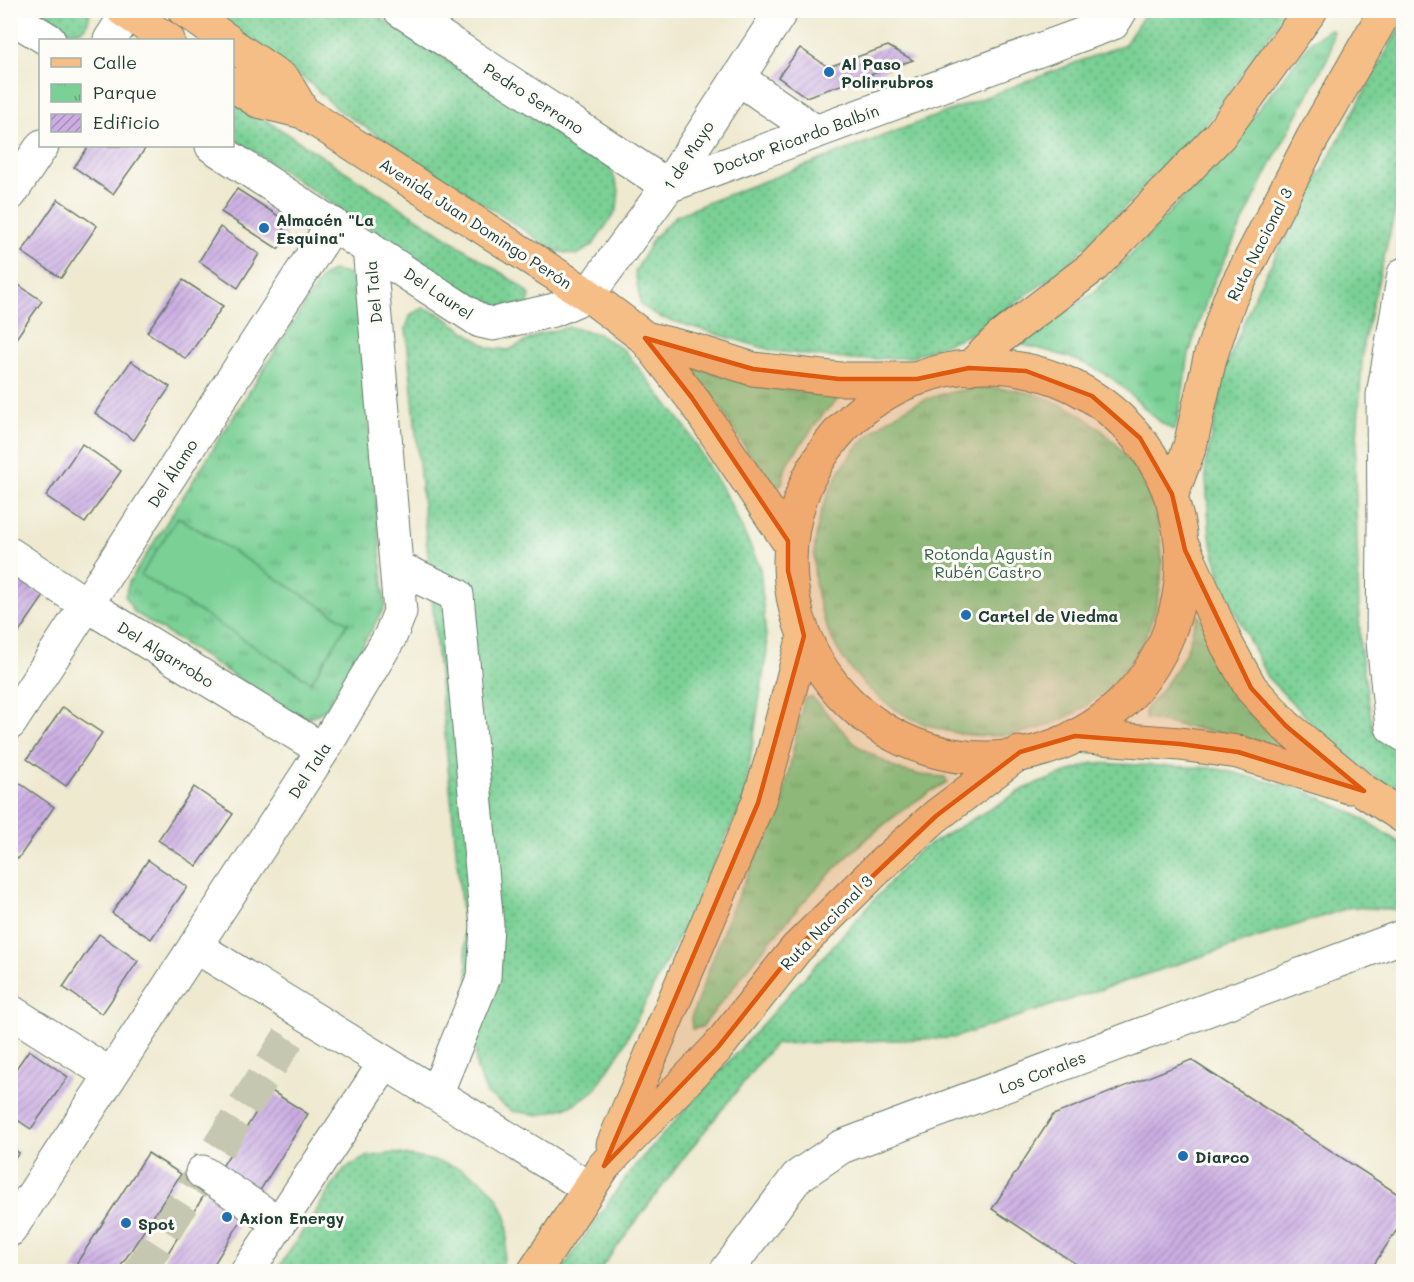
<svg xmlns="http://www.w3.org/2000/svg" width="1414" height="1282" viewBox="0 0 1414 1282" font-family="Mali,sans-serif">
<defs>
<pattern id="grass-dots" width="8" height="8" patternUnits="userSpaceOnUse" patternTransform="scale(1.5)"><rect width="8" height="8" fill="#7ad095"/><path d="M2 2h.1M6 6h.1" fill="none" stroke="#63aa7a" stroke-width="1.8" stroke-linecap="round"/></pattern>
<pattern id="park-tufts" width="24" height="20" patternUnits="userSpaceOnUse" patternTransform="scale(1.5)"><rect width="24" height="20" fill="#7ad095"/><path d="M3 7l-1-3M5 7V3M7 7l1-3M15 17l-1-3M17 17v-4M19 17l1-3" fill="none" stroke="#63aa7a"/></pattern>
<pattern id="building-hatch" width="6" height="6" patternUnits="userSpaceOnUse" patternTransform="scale(1.5)"><rect width="6" height="6" fill="#cbade3"/><path d="M-1 1l2-2M0 6l6-6M5 7l2-2" fill="none" stroke="#a48eb9"/></pattern>
</defs>
<rect width="100%" height="100%" fill="#fdfcf7"/>
<filter id="ink" filterUnits="userSpaceOnUse"><feTurbulence type="fractalNoise" baseFrequency=".0167" numOctaves="2"/><feDisplacementMap in="SourceGraphic" scale="12" xChannelSelector="R" yChannelSelector="G"/><feConvolveMatrix kernelMatrix="1 2 1 2 8 2 1 2 1" color-interpolation-filters="sRGB"/></filter>
<filter id="wash" filterUnits="userSpaceOnUse"><feTurbulence type="fractalNoise" baseFrequency=".008" numOctaves="4" result="noise"/><feDisplacementMap in="SourceGraphic" scale="24" xChannelSelector="R" yChannelSelector="G"/><feGaussianBlur stdDeviation="1.35" result="paint"/><feColorMatrix in="noise" values="0 0 0 0 0 0 0 0 0 0 0 0 0 0 0 0 0 1.4 0 .05"/><feComposite in="paint" operator="in"/></filter>
<g filter="url(#wash)">
<rect width="100%" height="100%" fill="#eee9cf"/>
<!-- grass -->
<path fill="url(#grass-dots)" stroke="#4c8664" stroke-width="1.5" d="M34 11H88L90 14C83 50 52 22 34 11Z
M201 11H370L610 167 619 190 617 209 593 245 577 255 556 251 337 109 311 84Z
M1147 11H1287L1203 129 1063 269 973 333 911 357 852 360 774 351 659 317 641 305 635 272 654 237 676 216 709 202 1125 44Z
M1403 21V190L1398 199 1363 344 1355 471 1360 646 1373 731 1403 752V798L1341 752 1267 677 1223 586 1210 537 1205 465 1227 364 1257 290Z
M232 98 520 285 530 295 528 304C509 309 497 307 479 300L233 138Z
M424 308 438 313 489 348 509 350 540 334 569 327 599 334 625 351 686 428 729 501 760 567 767 650 744 799 682 931 621 1050 594 1091 571 1106 539 1115 512 1111 487 1094 477 1069 406 328 411 314Z
M1093 763 1214 768 1303 790 1355 814 1403 845V910L1351 907 953 1038 774 1044 685 1156 599 1271 560 1272 631 1170 918 851 1026 788Z
M394 1153C432 1160 481 1165 500 1203 502 1209 506 1215 507 1221 509 1238 505 1254 501 1271H276L344 1169 366 1157Z"/>
<!-- park -->
<path fill="url(#park-tufts)" stroke="#4c8664" stroke-width="1.5" d="M1329 29 1333 31 1330 53 1267 172 1210 290 1189 354 1178 420 1174 430C1149 418 1133 393 1110 377 1082 359 1050 351 1019 344L1093 293 1127 259 1230 145 1312 41Z
M332 271 348 274 357 285 385 606 326 709 311 718 292 713 134 612 125 596 129 582 322 277Z
M686 364 755 385 840 397 824 413 787 463 782 483 776 489 769 486 720 407Z
M814 562a174 174 0 1 1 348 0a174 174 0 1 1-348 0Z
M1199 615 1235 693 1254 718 1280 744 1278 748 1240 737 1145 719V710C1161 691 1179 670 1188 646 1192 636 1192 625 1199 615Z
M812 697 856 745 897 769 921 775 945 777 947 782C846 837 772 938 702 1027L692 1029 691 1018 728 918 763 841 781 808 804 698Z"/>
<!-- garden -->
<path fill="#7ad095" stroke="#4c8664" stroke-width="1.5" d="M178 517 348 623 311 682 141 575Z"/>
<g id="blocks">
<!-- building -->
<path fill="url(#building-hatch)" d="M888 46 913 60 806 97 778 77 800 48 828 67Z
M89 146H147L113 194 74 167Z
M237 189 280 217 286 238 278 249 221 212Z
M58 199 97 226 61 278 22 252Z
M220 227 259 254 238 288 199 261Z
M10 279 42 301 10 347Z
M183 280 223 306 186 359 147 332Z
M131 361 170 387 134 440 95 413Z
M82 444 121 471 85 523 46 496Z
M10 574 44 596 10 645Z
M63 707 102 733 66 786 27 759Z
M15 780 54 807 18 859 10 854V787Z
M194 787 233 814 197 866 158 840Z
M148 860 187 887 151 939 112 913Z
M99 934 138 961 102 1014 63 987Z
M29 1050 68 1077 31 1129 10 1115V1077Z
M1191 1060 1404 1198V1219L1369 1272H1088L992 1209 1053 1115Z
M270 1090 308 1114 209 1272H156Z
M10 1147 19 1153 10 1165Z
M148 1153 181 1174 117 1272H71Z"/>
</g>
</g>
<g filter="url(#ink)">
<use href="#blocks" fill-opacity="0" stroke="#67796a" stroke-width="1.5"/>
<g fill="none" stroke-linecap="round" stroke-linejoin="round">
<!-- minor-tunnel -->
<path stroke="#c5c7b0" stroke-width="33" stroke-dasharray="33 16" stroke-linecap="butt" d="M139 1272 304 1013"/>
<defs>
<path id="minor" d="M400 10 668 186
M10 16 49 40
M110 40 129 10
M738 78 816 132
M212 146 480 321 493 324 554 310 588 295 668 186 782 10
M668 186 1113 23 1121 10
M10 194 42 146
M1404 274 1383 395 1384 526 1383 642 1392 727 1404 735
M10 554 87 605 323 750
M396 567 457 595 487 925 484 977 436 1094
M10 723 333 224
M195 946 589 1188
M10 1011 111 1075
M202 1172 279 1223
M10 1230 323 750 390 637 400 612 369 247
M247 1272 385 1063
M726 1272 797 1177 841 1147 1404 936"/>
<path id="major" d="M123 10 168 40
M184 10 227 40
M232 45 284 80 303 112
M232 84 258 101 303 112 588 295 645 338 692 398 788 541
M645 338 690 349 753 369 839 379H917
M1185 550 1227 645 1251 688 1286 726 1364 791 1404 817
M1075 736 1180 744 1238 752 1349 787"/>
<path id="highway" d="M790 562a196 196 0 1 1 392 0a196 196 0 1 1-392 0Z
M969 368 1001 337 1094 266 1220 135 1311 10
M1172 494 1190 446 1210 358 1229 301 1312 139 1386 10
M613 1145 758 803 772 758 804 636
M534 1272 604 1166 718 1047 796 949 881 865 936 816 1019 753"/>
</defs>
<!-- minor casing -->
<use href="#minor" stroke="#67796a" stroke-width="35"/>
<!-- major casing -->
<use href="#major" stroke="#67796a" stroke-width="35"/>
<!-- highway casing -->
<use href="#highway" stroke="#67796a" stroke-width="35"/>
<!-- minor -->
<use href="#minor" stroke="#fff" stroke-width="33"/>
<!-- major -->
<use href="#major" stroke="#f6be87" stroke-width="33"/>
<!-- highway -->
<use href="#highway" stroke="#f6be87" stroke-width="33"/>
</g>
</g>
<!-- marked area -->
<path fill="#de580e" fill-opacity="0.2" stroke="#de580e" stroke-width="4.5" stroke-linejoin="round" d="M645 338 753 369 839 379H917L969 368 1026 371 1092 396 1140 438 1172 494 1185 550 1251 688 1286 726 1364 791 1238 752 1180 744 1075 736 1020 752 936 816 796 949 718 1047 604 1166 758 803 804 636 788 571V541L692 398Z"/>
<!-- markers -->
<g fill="#1f6fb2" stroke="#fdfcf7" stroke-width="2">
<circle cx="829" cy="72" r="6"/>
<circle cx="264" cy="228" r="6"/>
<circle cx="966" cy="615" r="6"/>
<circle cx="1183" cy="1156" r="6"/>
<circle cx="227" cy="1217" r="6"/>
<circle cx="126" cy="1223" r="6"/>
</g>
<g text-anchor="middle" dominant-baseline="central" stroke-width="6" stroke-linejoin="round" paint-order="stroke">
<!-- poi labels -->
<g font-size="16" font-weight="bold" fill="#1f3d34" stroke="#fdfcf7" text-anchor="start">
<text x="841" y="63">Al Paso<tspan x="841" dy="18">Polirrubros</tspan></text>
<text x="276" y="219">Almacén "La<tspan x="276" dy="18">Esquina"</tspan></text>
<text x="978" y="615">Cartel de Viedma</text>
<text x="1195" y="1156">Diarco</text>
<text x="239" y="1217">Axion Energy</text>
<text x="138" y="1223">Spot</text>
</g>
<!-- street labels -->
<g font-size="16" fill="#1f3d34" stroke="#fdfcf7">
<text transform="translate(534 98) rotate(33)">Pedro Serrano</text>
<text transform="translate(796 139) rotate(-20)">Doctor Ricardo Balbín</text>
<text transform="translate(688 155) rotate(-57)">1 de Mayo</text>
<text transform="translate(476 223) rotate(33)">Avenida Juan Domingo Perón</text>
<text transform="translate(1259 244) rotate(-63)">Ruta Nacional 3</text>
<text transform="translate(373 292) rotate(-95)">Del Tala</text>
<text transform="translate(439 293) rotate(34)">Del Laurel</text>
<text transform="translate(172 473) rotate(-57)">Del Álamo</text>
<text transform="translate(166 654) rotate(32)">Del Algarrobo</text>
<text transform="translate(309 770) rotate(-57)">Del Tala</text>
<text transform="translate(826 922) rotate(-46)">Ruta Nacional 3</text>
<text transform="translate(1042 1072) rotate(-21)">Los Corales</text>
</g>
<!-- park labels -->
<g font-size="16" fill="#36624c" stroke="#fdfcf7">
<text x="988" y="553">Rotonda Agustín<tspan x="988" dy="18">Rubén Castro</tspan></text>
</g>
</g>
<!-- margin -->
<rect width="1414" height="1282" fill="none" stroke="#fdfcf7" stroke-width="36"/>
<!-- legend -->
<rect x="39" y="39" width="195" height="108" fill="#fdfcf7" stroke="#a4b0a9" stroke-width="1.5"/>
<rect x="51" y="58" width="30" height="9" fill="#f6be87" stroke="#a4b0a9" stroke-width="1.5"/>
<text x="93" y="69" font-size="18" fill="#1f3d34">Calle</text>
<rect x="51" y="84" width="30" height="18" fill="url(#park-tufts)" stroke="#a4b0a9" stroke-width="1.5"/>
<text x="93" y="99" font-size="18" fill="#1f3d34">Parque</text>
<rect x="51" y="114" width="30" height="18" fill="url(#building-hatch)" stroke="#a4b0a9" stroke-width="1.5"/>
<text x="93" y="129" font-size="18" fill="#1f3d34">Edificio</text>
</svg>
